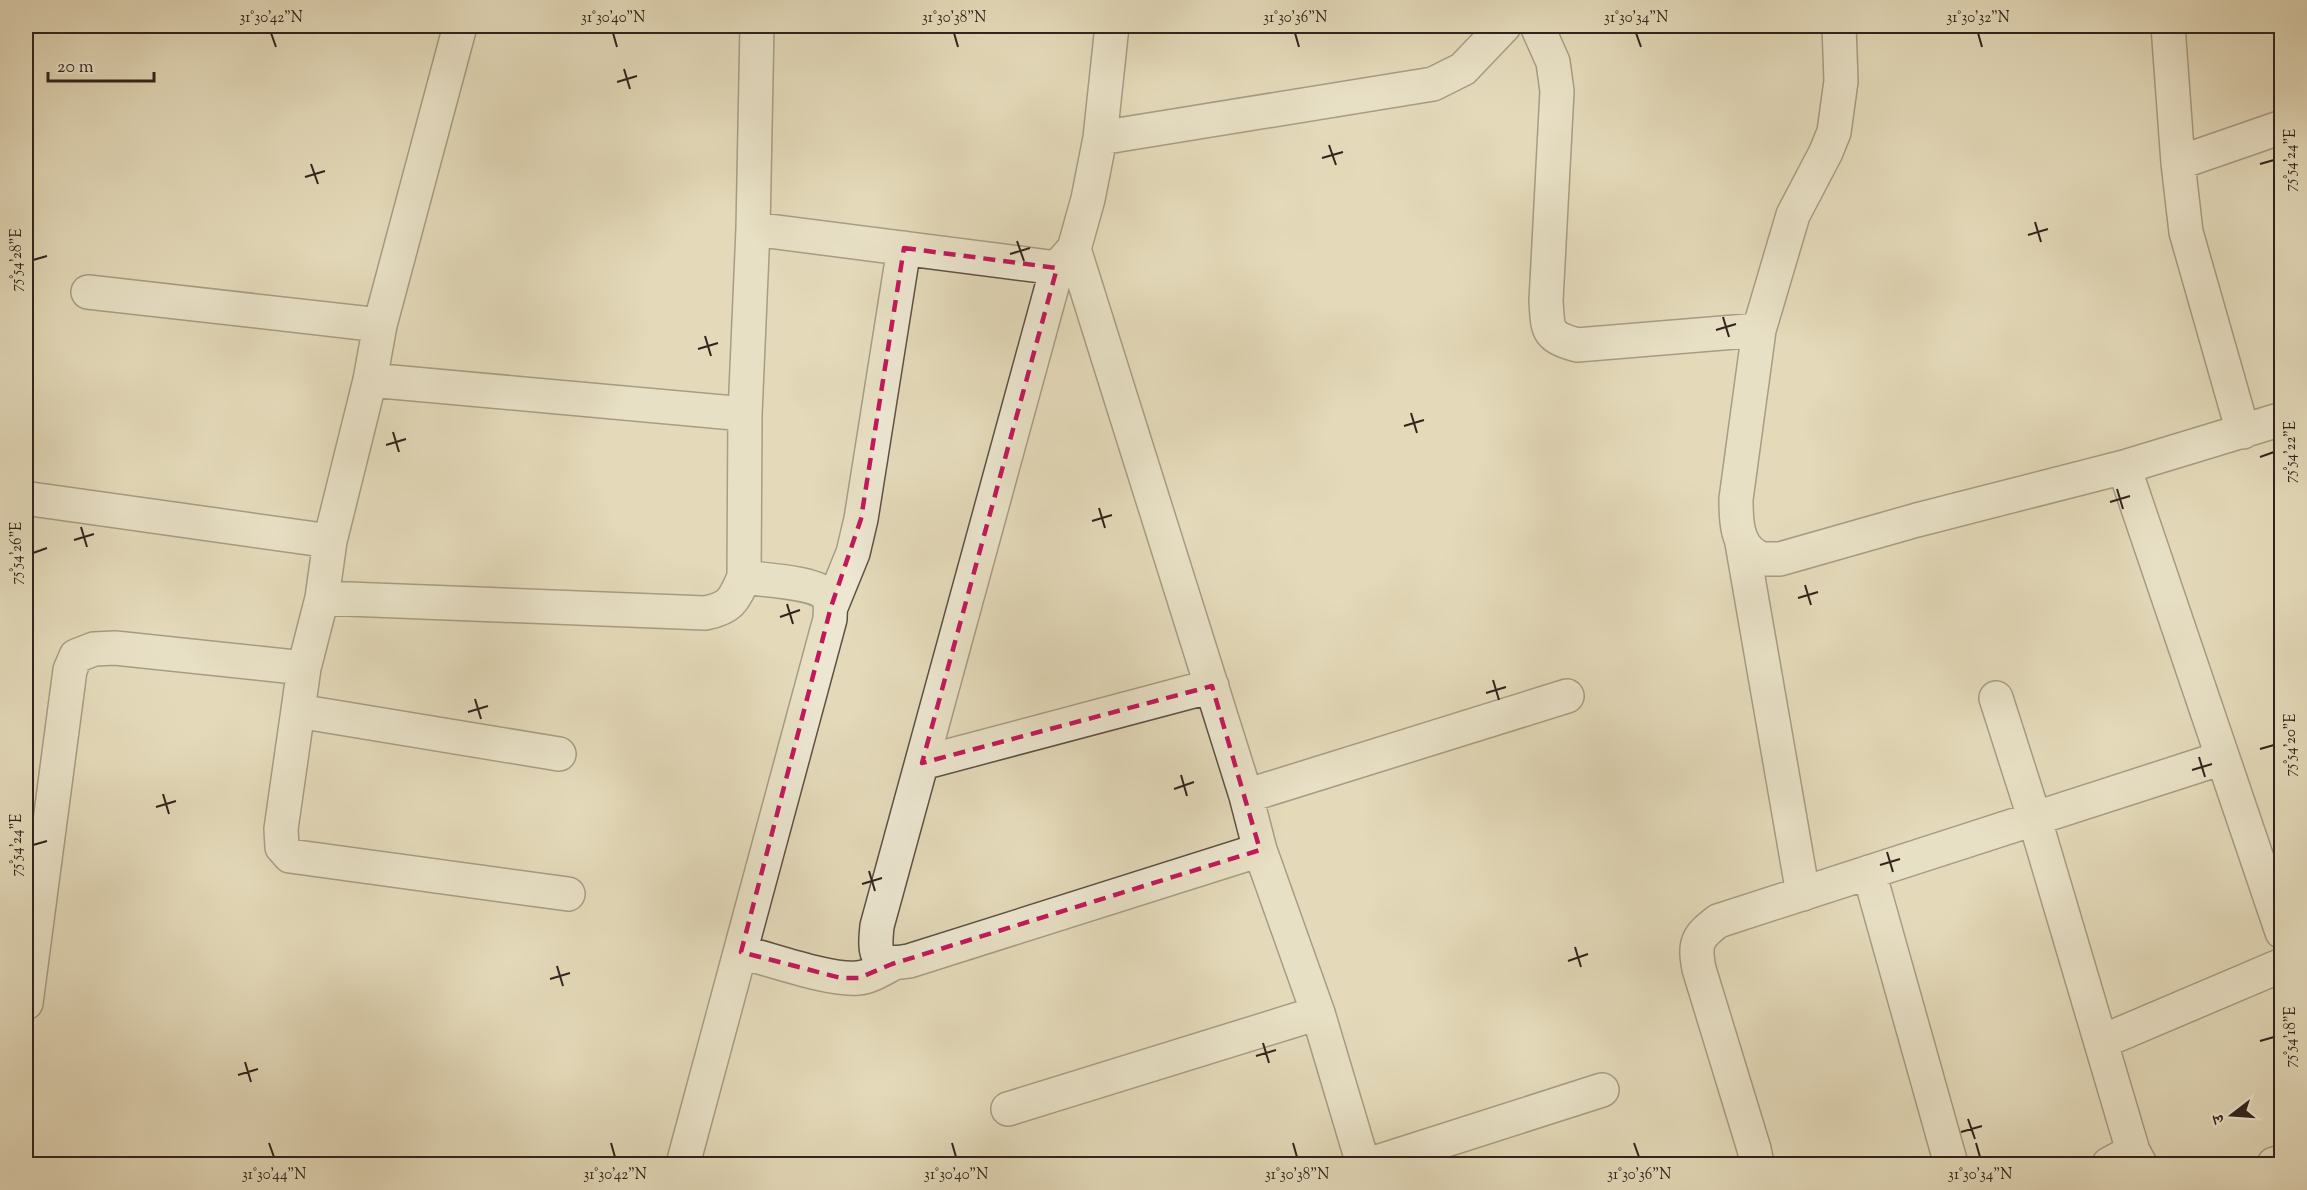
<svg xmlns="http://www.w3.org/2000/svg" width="2307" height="1190" viewBox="0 0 2307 1190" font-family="'Sorts Mill Goudy','Noto Serif Devanagari',serif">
<rect width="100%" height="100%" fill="#e4daba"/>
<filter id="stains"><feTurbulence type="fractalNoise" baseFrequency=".00333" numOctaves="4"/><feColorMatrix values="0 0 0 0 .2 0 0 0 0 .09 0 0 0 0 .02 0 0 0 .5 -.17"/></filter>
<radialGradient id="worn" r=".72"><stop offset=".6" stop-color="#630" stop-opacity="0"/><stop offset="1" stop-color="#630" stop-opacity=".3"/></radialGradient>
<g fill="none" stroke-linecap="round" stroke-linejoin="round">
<defs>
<path id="minor" d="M460 26 380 325 370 380 330 541 322 598 304 668 281 829 282 847 290 856 568 894
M1112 26 1100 138 1088 199 1074 249 1246 796 1260 850 1318 1013 1363 1164
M1537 26 1553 62 1557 91 1546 301C1548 331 1546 336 1577 345L1759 330
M1839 26 1841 81 1834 132 1826 152 1793 215 1759 330 1736 499C1736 519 1736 545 1756 556 1762 560 1773 559 1780 559L1917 520 2124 467
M2168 26 2178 163 2186 232 2243 432
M1100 138 1433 84 1463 69 1504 26
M2178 163 2282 127
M753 229 757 26
M1072 251 1057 268 877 926C874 956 875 967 909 961L1260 850
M88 292 380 325
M370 380 745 414
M2282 419 2124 467 2282 932
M31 499 330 541
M1742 543 1803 894
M322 598 705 613C731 608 734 600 744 577
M831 607 853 553 861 519 904 248
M1996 698 2035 820 2133 1151 2140 1164
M298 711 559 754
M922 763 1212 686
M1246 796 1567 696
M1869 872 1951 1164
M741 952C770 959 830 981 858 978 870 977 881 970 892 964
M26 1003 70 670 76 656 94 649 115 648 304 668
M2101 1042 2282 965
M1008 1109 1318 1013
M683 1164 830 619C830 612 832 602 827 596 817 582 762 580 744 577L745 414 753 229 1057 268
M1371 1164 1602 1090
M1757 1164 1754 1149 1699 969C1694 943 1697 937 1718 921L2222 758
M2109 1164 2133 1151
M2274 1164 2282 1162"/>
</defs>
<!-- minor casing -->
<use href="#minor" stroke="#5e5144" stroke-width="36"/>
<!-- minor -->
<use href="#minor" stroke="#ede7d2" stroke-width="33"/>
</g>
<!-- marked area -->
<path d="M0 0H2307V1190H0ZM904 248 1057 268 922 763 1212 686 1260 850 892 964 859 978H841L741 952 831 607 861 519Z" fill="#e4daba" fill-opacity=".55" fill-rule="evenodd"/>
<path fill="none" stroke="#c2185b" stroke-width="4.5" stroke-dasharray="12 8" stroke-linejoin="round" d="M904 248 1057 268 922 763 1212 686 1260 850 892 964 859 978H841L741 952 831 607 861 519Z"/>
<!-- ticks -->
<path fill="none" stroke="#31231d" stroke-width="2" d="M271 33 276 47M613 33 617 47M954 33 958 47M1295 33 1299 47M1636 33 1641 47M1978 33 1982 47M624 69 630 89M617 82 637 76M1329 145 1336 165M1322 158 1343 152M311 164 318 184M2260 164 2274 160M305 177 325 171M2035 222 2041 242M2028 235 2048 229M1017 241 1024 261M1010 254 1030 248M33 260 47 256M1723 317 1729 337M1716 330 1736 324M705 336 711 356M698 349 718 343M1411 413 1417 433M1404 426 1424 420M393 432 399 452M386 445 406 439M2260 457 2274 452M2117 489 2123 509M2110 502 2130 496M1099 508 1105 528M1092 521 1112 515M81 527 87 547M74 540 94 534M33 553 47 548M1805 585 1811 605M1798 598 1818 592M787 604 793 624M780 617 800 610M1493 680 1499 700M1486 693 1506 687M475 699 481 719M468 712 488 706M2260 749 2274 745M2199 757 2205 777M2192 770 2212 764M1181 775 1187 796M1174 789 1194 782M163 794 169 814M156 807 176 801M33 845 47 841M1887 852 1893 872M1880 865 1900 859M869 871 875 891M862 884 882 878M1575 947 1581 967M1568 961 1588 954M557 966 563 986M550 979 570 973M2260 1041 2274 1037M1263 1043 1269 1063M1256 1056 1276 1050M245 1062 251 1082M238 1075 258 1069M1968 1119 1975 1139M1961 1132 1982 1126M269 1143 274 1157M611 1143 615 1157M952 1143 956 1157M1293 1143 1297 1157M1634 1143 1639 1157M1976 1143 1980 1157"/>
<!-- margin -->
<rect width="2307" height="1190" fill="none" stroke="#e4daba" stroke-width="66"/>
<!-- north arrow -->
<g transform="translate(2232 1115) rotate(253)" stroke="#ede7d2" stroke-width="4.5" paint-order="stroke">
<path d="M0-4.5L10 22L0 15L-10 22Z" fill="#31231d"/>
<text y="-9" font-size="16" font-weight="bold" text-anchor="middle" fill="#31231d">उ</text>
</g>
<!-- scale -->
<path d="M48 72v9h106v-9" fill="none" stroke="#31231d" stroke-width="3"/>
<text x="57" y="72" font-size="18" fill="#31231d" stroke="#ede7d2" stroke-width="4.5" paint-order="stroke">20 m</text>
<rect x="33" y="33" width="2241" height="1124" fill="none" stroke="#31231d" stroke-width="2"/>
<g font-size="15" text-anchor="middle" fill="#31231d">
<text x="271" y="22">31°30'42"N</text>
<text x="613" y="22">31°30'40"N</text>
<text x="954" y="22">31°30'38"N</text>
<text x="1295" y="22">31°30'36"N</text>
<text x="1636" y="22">31°30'34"N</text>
<text x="1978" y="22">31°30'32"N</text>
<text transform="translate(2290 160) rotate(-90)" y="5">75°54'24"E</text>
<text transform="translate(16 260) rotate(-90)" y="5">75°54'28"E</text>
<text transform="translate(2290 452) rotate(-90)" y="5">75°54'22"E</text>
<text transform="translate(16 553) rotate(-90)" y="5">75°54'26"E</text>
<text transform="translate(2290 745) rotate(-90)" y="5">75°54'20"E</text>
<text transform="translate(16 845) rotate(-90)" y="5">75°54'24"E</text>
<text transform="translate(2290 1037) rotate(-90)" y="5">75°54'18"E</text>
<text x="274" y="1179">31°30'44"N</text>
<text x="615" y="1179">31°30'42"N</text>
<text x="956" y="1179">31°30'40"N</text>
<text x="1297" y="1179">31°30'38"N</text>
<text x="1639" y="1179">31°30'36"N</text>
<text x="1980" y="1179">31°30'34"N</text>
</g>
<rect width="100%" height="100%" filter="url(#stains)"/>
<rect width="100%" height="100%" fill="url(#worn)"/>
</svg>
